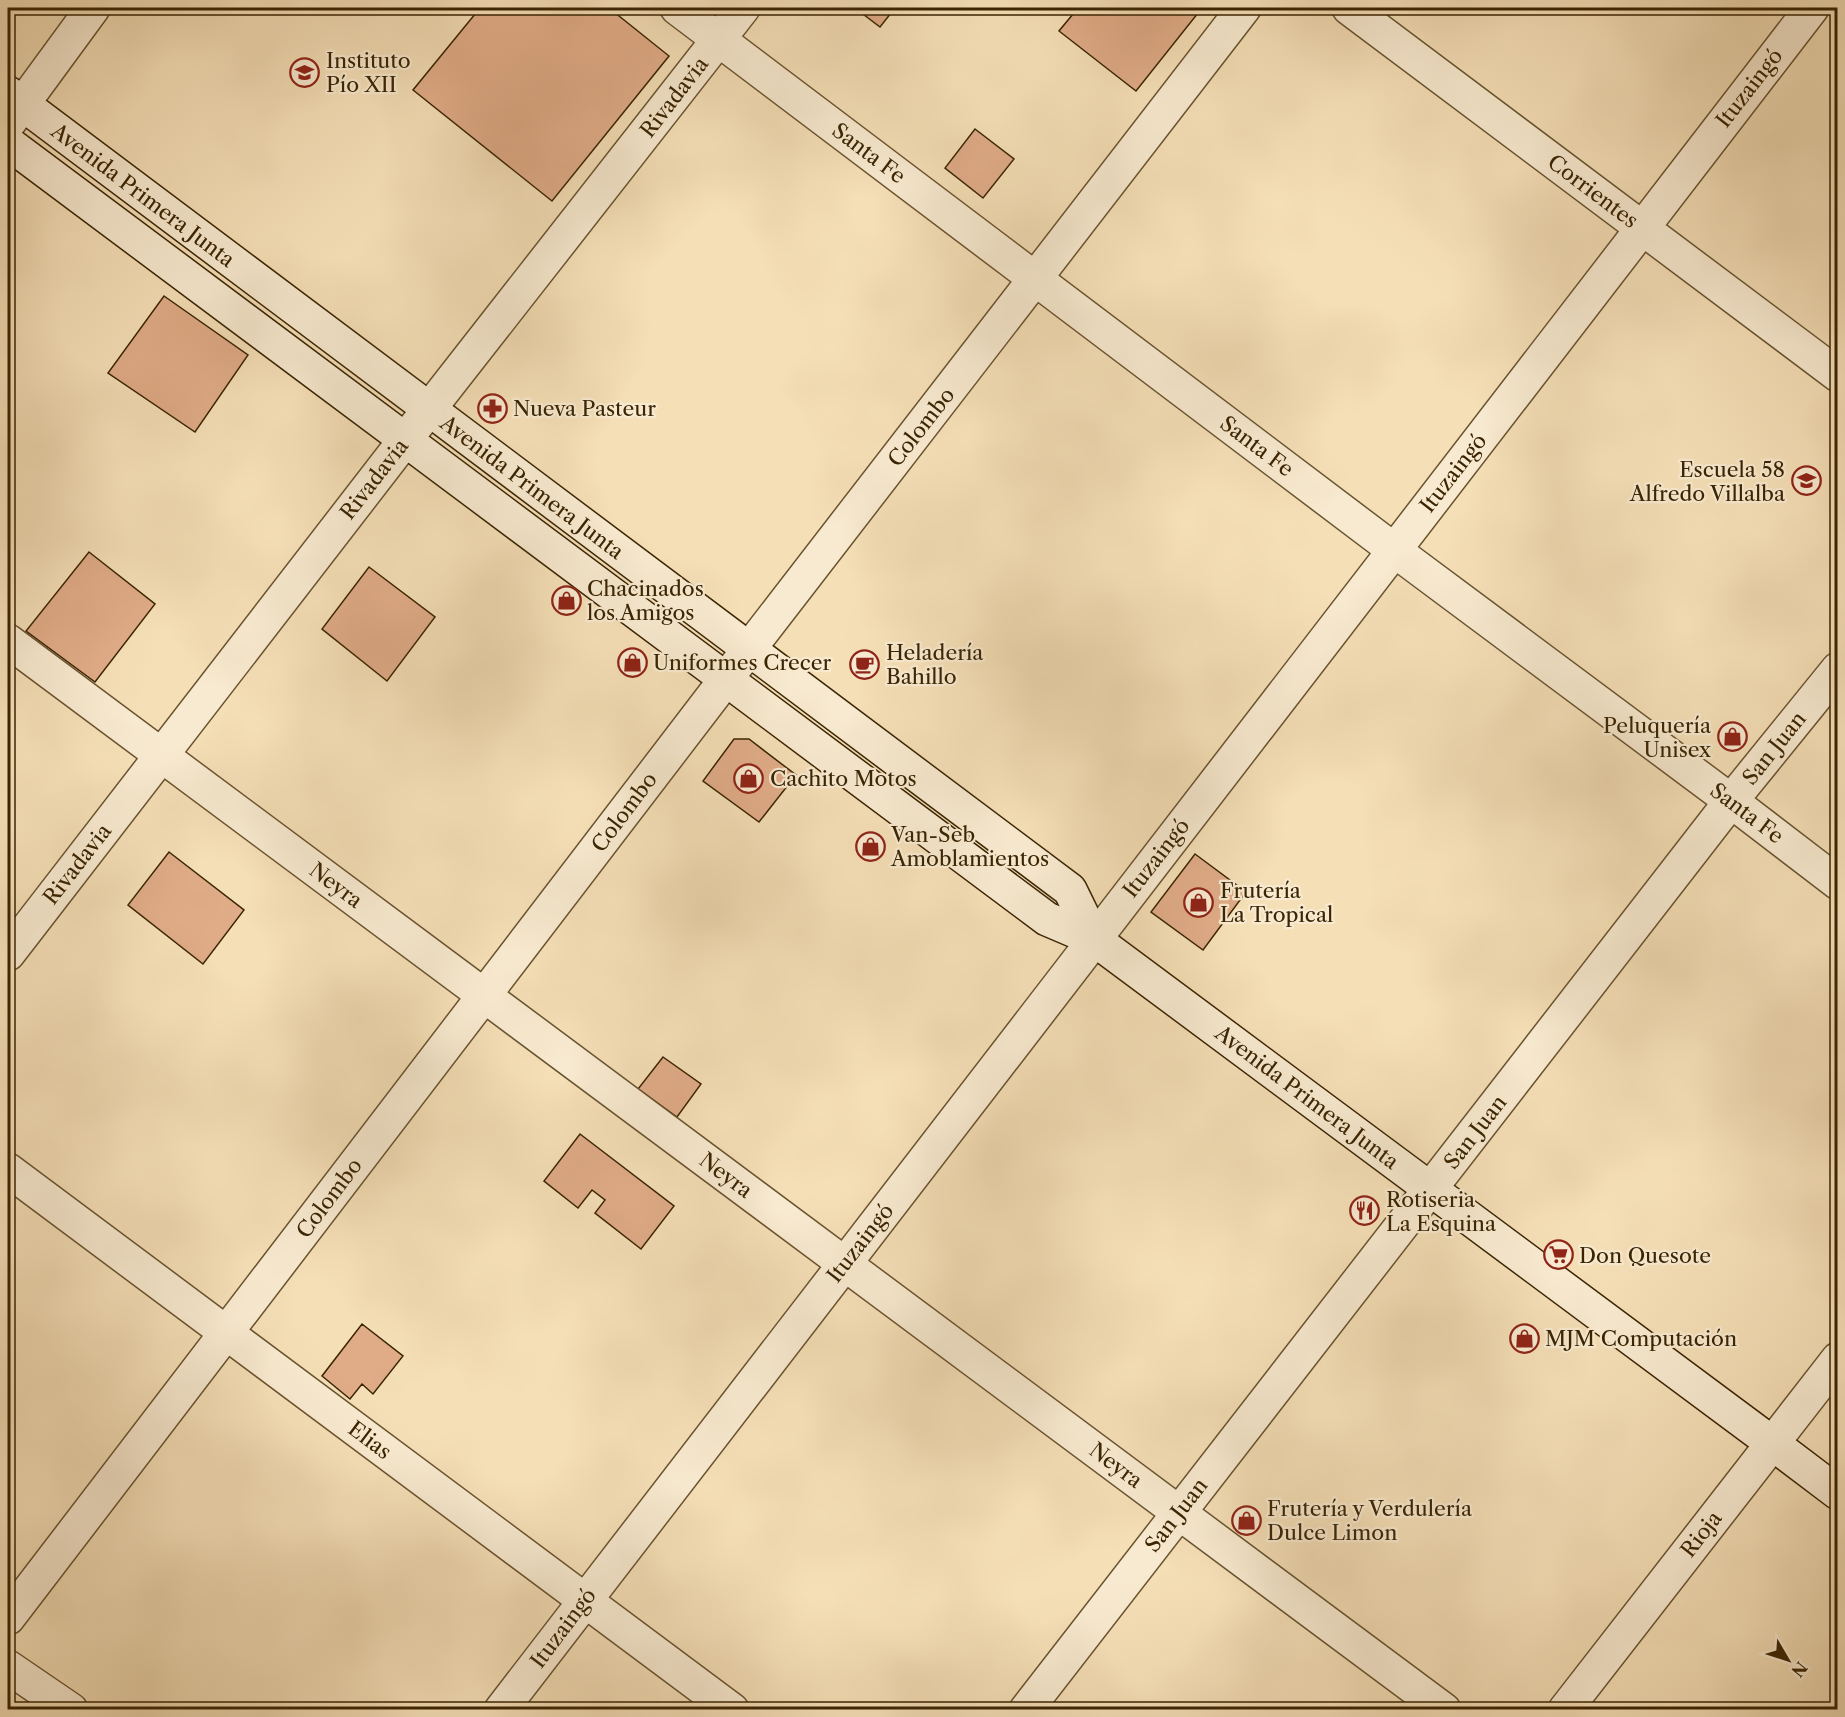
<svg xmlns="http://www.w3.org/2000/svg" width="1845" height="1717" viewBox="0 0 1845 1717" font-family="'Libre Caslon Text',serif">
<rect width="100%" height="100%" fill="#f5dfb7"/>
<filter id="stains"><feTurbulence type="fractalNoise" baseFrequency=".00333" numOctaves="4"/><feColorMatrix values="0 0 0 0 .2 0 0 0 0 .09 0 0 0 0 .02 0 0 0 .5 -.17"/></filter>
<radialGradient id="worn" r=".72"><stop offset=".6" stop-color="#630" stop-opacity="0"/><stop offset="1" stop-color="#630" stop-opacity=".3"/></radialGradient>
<!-- building -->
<path fill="#e0ac88" stroke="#3a2402" stroke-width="1.5" d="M480 8H609L669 56 552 201 413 90Z
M855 8H895L880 27Z
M1078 8H1202L1136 91 1059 31Z
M975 129 1014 159 983 198 945 168Z
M164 296 248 355 195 432 108 373Z
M89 552 155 604 95 682 26 631Z
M369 567 435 617 387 681 322 629Z
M734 739H749L796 775 759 822 703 781Z
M169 852 244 910 203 964 128 905Z
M1195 854 1246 892 1203 950 1151 912Z
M663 1057 701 1084 677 1117 638 1089Z
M580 1134 674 1206 641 1249 595 1213 605 1200 592 1190 578 1208 544 1181Z
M8 1235 14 1240 8 1248Z
M362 1324 403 1356 373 1394 362 1384 350 1399 322 1376Z"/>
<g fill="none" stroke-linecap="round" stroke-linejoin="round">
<defs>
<path id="street" d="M677 8 1394 550 1731 801 1838 883
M1349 8 1838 375
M8 124 93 8
M8 641 1444 1710
M8 954 405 440 743 8
M8 1170 732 1710
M8 1618 749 649 1244 8
M8 1667 71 1710
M501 1710 1812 8
M1026 1710 1731 801 1838 669
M1565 1710 1838 1359"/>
<path id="secondary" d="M8 93 1070 890 1094 939
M8 143 1047 919 1094 939 1772 1443 1838 1493"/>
</defs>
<!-- street casing -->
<use href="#street" stroke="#69532f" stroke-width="36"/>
<!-- secondary casing -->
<use href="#secondary" stroke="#3a2402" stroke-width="36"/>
<!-- street -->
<use href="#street" stroke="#f8ead0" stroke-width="33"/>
<!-- secondary -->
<use href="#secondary" stroke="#f8ead0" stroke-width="33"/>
</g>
<!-- icons -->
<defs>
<symbol id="school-ring" viewBox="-11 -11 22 22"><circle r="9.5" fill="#f8ead0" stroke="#8f2418" stroke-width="1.5"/><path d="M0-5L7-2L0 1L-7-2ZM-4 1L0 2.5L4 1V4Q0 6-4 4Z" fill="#8f2418"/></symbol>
<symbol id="pharmacy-ring" viewBox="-11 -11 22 22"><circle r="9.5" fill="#f8ead0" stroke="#8f2418" stroke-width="1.5"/><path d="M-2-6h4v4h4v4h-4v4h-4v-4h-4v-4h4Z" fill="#8f2418"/></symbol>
<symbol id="shop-ring" viewBox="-11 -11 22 22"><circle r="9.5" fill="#f8ead0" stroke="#8f2418" stroke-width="1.5"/><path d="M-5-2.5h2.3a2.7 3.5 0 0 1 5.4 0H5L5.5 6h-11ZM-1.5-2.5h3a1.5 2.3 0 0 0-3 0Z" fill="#8f2418"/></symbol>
<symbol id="cafe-ring" viewBox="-11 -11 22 22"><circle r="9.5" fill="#f8ead0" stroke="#8f2418" stroke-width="1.5"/><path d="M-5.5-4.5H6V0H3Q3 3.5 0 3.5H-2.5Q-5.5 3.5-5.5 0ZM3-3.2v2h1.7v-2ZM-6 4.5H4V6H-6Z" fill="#8f2418"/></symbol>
<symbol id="restaurant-ring" viewBox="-11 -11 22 22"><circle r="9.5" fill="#f8ead0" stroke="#8f2418" stroke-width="1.5"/><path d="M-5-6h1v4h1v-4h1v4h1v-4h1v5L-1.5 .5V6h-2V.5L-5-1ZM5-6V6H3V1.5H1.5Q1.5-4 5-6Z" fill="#8f2418"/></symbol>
<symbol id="supermarket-ring" viewBox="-11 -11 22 22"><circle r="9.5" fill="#f8ead0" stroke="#8f2418" stroke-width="1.5"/><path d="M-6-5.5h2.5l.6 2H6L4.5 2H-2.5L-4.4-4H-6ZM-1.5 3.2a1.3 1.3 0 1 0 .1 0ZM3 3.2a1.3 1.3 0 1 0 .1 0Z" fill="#8f2418"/></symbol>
</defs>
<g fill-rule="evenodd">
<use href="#school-ring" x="288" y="56" width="33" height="33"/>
<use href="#pharmacy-ring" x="476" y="392" width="33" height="33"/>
<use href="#school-ring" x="1790" y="464" width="33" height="33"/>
<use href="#shop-ring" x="550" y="584" width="33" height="33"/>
<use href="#shop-ring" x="616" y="646" width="33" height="33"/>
<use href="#cafe-ring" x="848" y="648" width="33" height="33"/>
<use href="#shop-ring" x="1716" y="720" width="33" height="33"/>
<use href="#shop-ring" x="732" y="762" width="33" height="33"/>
<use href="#shop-ring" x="854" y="830" width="33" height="33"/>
<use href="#shop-ring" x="1182" y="886" width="33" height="33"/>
<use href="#restaurant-ring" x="1348" y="1194" width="33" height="33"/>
<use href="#supermarket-ring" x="1542" y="1238" width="33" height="33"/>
<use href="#shop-ring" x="1508" y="1322" width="33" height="33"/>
<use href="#shop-ring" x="1230" y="1504" width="33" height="33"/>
</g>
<g text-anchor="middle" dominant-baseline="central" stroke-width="4.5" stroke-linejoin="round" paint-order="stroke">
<!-- poi labels -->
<g font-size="21" fill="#3a2402" stroke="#f8ead0" text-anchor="start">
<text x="326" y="60">Instituto<tspan x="326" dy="24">Pío XII</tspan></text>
<text x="513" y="408">Nueva Pasteur</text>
<text x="1785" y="469" text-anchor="end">Escuela 58<tspan x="1785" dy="24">Alfredo Villalba</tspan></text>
<text x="587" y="588">Chacinados<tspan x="587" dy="24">los Amigos</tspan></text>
<text x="886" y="652">Heladería<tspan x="886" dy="24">Bahillo</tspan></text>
<text x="653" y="662">Uniformes Crecer</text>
<text x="1711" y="725" text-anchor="end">Peluquería<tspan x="1711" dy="24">Unisex</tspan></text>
<text x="770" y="778">Cachito Motos</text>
<text x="891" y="834">Van-Seb<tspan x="891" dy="24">Amoblamientos</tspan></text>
<text x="1220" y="890">Frutería<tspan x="1220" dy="24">La Tropical</tspan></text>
<text x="1386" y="1199">Rotiseria<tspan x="1386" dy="24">La Esquina</tspan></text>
<text x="1579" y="1255">Don Quesote</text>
<text x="1545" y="1338">MJM Computación</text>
<text x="1267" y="1508">Frutería y Verdulería<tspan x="1267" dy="24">Dulce Limon</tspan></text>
</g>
<!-- street labels -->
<g font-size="21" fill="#3a2402" stroke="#f8ead0">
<text transform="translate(1749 88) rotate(-52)">Ituzaingó</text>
<text transform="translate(674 97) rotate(-52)">Rivadavia</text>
<text transform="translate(869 153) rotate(37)">Santa Fe</text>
<text transform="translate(1593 191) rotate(37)">Corrientes</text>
<text transform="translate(143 195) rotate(37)">Avenida Primera Junta</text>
<text transform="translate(921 427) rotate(-52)">Colombo</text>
<text transform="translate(1257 446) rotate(37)">Santa Fe</text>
<text transform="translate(1453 473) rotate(-52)">Ituzaingó</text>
<text transform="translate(374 479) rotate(-52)">Rivadavia</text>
<text transform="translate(532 487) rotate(37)">Avenida Primera Junta</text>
<text transform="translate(1774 748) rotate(-51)">San Juan</text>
<text transform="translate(624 812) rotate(-53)">Colombo</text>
<text transform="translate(1747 813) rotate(37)">Santa Fe</text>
<text transform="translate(1156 858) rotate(-52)">Ituzaingó</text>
<text transform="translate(77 864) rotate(-52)">Rivadavia</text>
<text transform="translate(336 885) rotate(37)">Neyra</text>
<text transform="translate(1307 1097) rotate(37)">Avenida Primera Junta</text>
<text transform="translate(1475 1132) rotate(-52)">San Juan</text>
<text transform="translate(726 1175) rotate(37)">Neyra</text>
<text transform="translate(329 1198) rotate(-53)">Colombo</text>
<text transform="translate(860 1243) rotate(-52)">Ituzaingó</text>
<text transform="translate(370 1440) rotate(37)">Elias</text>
<text transform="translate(1116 1465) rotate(37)">Neyra</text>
<text transform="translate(1176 1515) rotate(-52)">San Juan</text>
<text transform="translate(1701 1534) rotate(-52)">Rioja</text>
<text transform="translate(563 1628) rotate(-53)">Ituzaingó</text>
</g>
</g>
<!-- margin -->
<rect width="1845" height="1717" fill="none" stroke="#f5dfb7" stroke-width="30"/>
<rect x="9" y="9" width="1827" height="1699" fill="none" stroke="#3a2402" stroke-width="3"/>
<rect x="15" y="15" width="1815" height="1687" fill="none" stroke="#3a2402" stroke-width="1.5"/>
<!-- north arrow -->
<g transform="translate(1788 1660) rotate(129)" stroke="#f8ead0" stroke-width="4.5" paint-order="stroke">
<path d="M0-4.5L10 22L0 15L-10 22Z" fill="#3a2402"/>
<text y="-9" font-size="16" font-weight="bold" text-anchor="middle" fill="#3a2402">N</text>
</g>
<rect width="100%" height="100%" filter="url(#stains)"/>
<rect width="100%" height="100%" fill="url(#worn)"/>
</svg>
